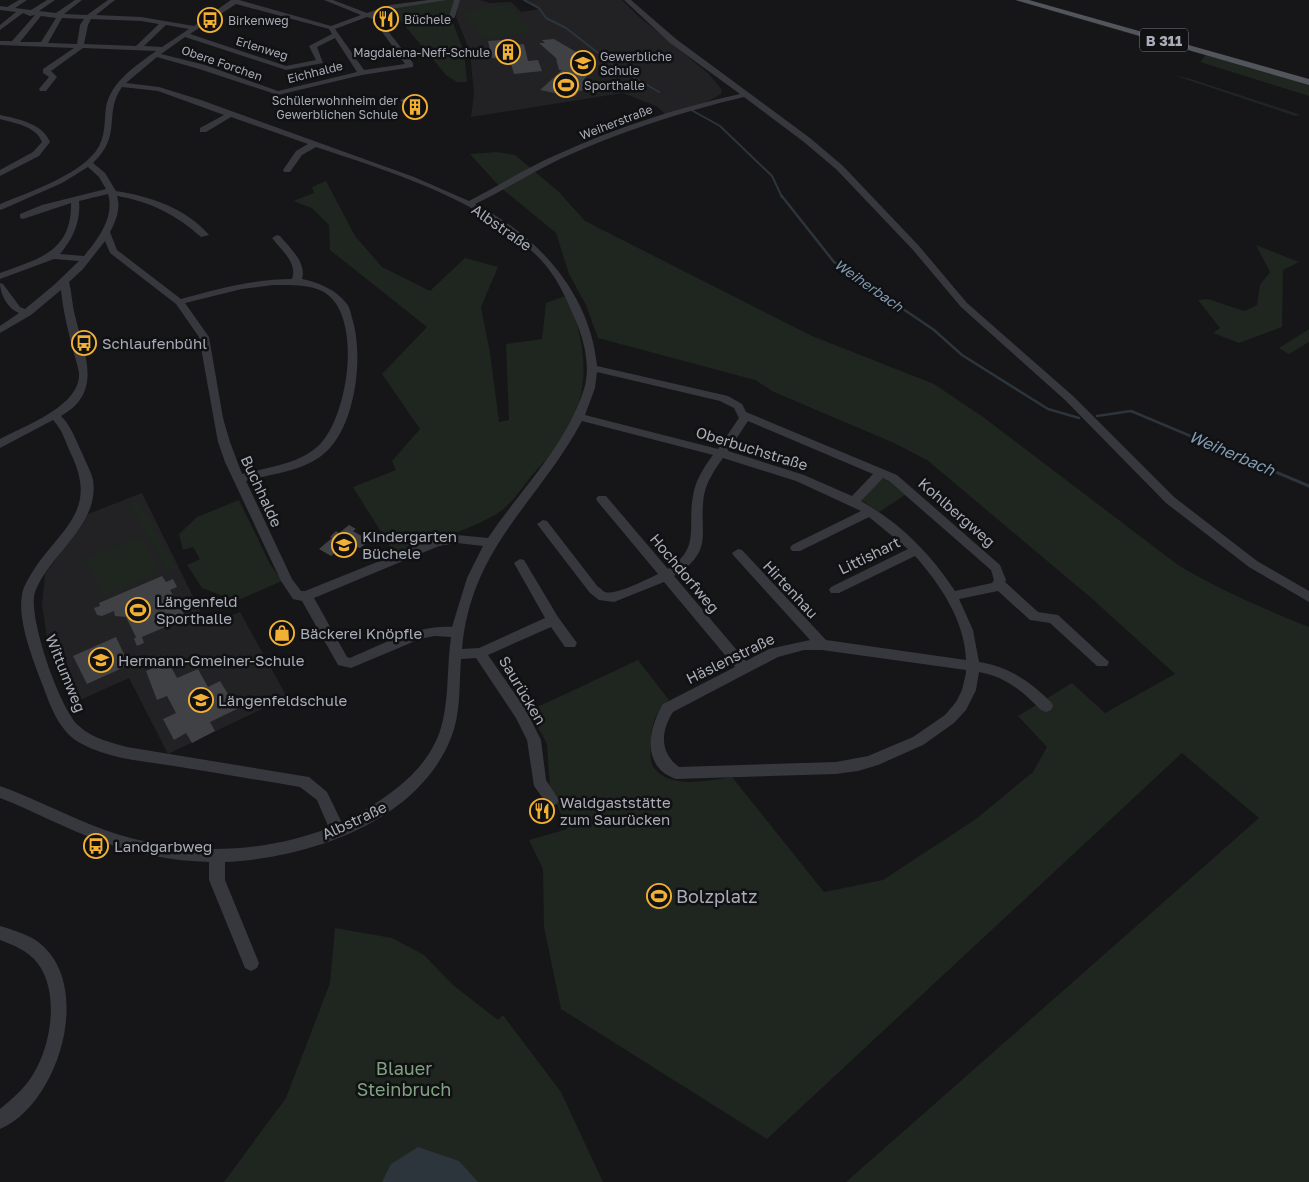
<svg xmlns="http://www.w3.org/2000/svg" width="1309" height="1182" viewBox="0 0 1309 1182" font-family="'Golos Text',sans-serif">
<rect width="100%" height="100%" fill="#161618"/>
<!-- built -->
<path fill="#222225" d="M459 0H480L489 3 511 2 521 12 540 9 525 0H622L637 15 709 74 722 90 721 94 709 101 666 115 658 107 623 93 471 117 474 94 470 52 456 17Z
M142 493 207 625 240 612 287 697 168 754 129 678 71 704 48 645 42 604 45 574 88 514Z"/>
<!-- green -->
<path fill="#1e261f" d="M439 0H455L451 18 464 52 467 82H457L446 75 390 8 440 1Z
M1011 0 1309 83V96L1200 62 1206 55 1198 53Z
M509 4 532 32 484 40 462 11Z
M1173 75 1191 79 1301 115 1295 116Z
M497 152 515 155 559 192 585 221 812 336 934 384 983 417 1178 565C1220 590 1264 609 1309 627V1182H846L1259 818 1182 753 767 1139 561 1009 544 927 543 869 529 840 567 829 550 787 547 744 529 711 638 660 669 700C656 711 651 724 651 741 651 749 649 761 654 768 672 790 708 780 732 777L824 892 883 880 976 819 1033 772 1047 747 1018 716 1072 683 1105 713 1175 674 1089 596 927 460 894 443 774 392 755 380 598 338 586 305 569 274 556 233 500 187 470 154Z
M326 181 355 236 382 267 430 291 465 258 498 267 481 307 490 353 499 422 509 420 506 344 542 339 546 303 568 295C587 349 593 391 561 441 553 453 543 463 534 473 524 485 513 502 501 511 473 530 428 541 395 554L353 487 396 470 392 461 420 429 382 374 427 327 330 250 329 225 312 208 293 201 314 193 312 187Z
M1256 245 1299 262 1283 270 1282 327 1239 343 1213 333 1220 328 1198 300 1208 299 1244 311 1257 305 1260 285 1270 272Z
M1309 329V342L1289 354 1279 348Z
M880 479H886L905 495 879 512 861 500Z
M239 500 270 564 282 581 236 601 202 588 187 565 200 559 193 547 183 550 179 534 197 517Z
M139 501 176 568 168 572 130 504Z
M141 536 161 572 104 596 85 559Z
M335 928 392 938 424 955 453 985 498 1020 503 1015 561 1092 603 1182H224L286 1098 330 983Z"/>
<!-- water -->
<path fill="#2c353c" d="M418 1147 459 1161 478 1182H382L391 1164Z"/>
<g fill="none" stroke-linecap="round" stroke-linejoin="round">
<!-- stream-far2 -->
<path stroke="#2c353c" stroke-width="2" d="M524 0 539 8 546 18 566 28 615 66 659 92
M693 111 720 126 772 176 782 197"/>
<!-- stream-far1 -->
<path stroke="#2c353c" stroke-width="2.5" d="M781 195 834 262 934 330 962 355 1048 409 1079 418
M1097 416 1131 411 1219 448"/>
<!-- stream -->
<path stroke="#2c353c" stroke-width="3" d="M1216 447 1309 486"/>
</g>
<!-- building -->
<path fill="#404145" d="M554 39 588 59 594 69 584 79 590 80 586 84 590 89 579 91 575 96 566 97 564 95 540 90 562 70H559L556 58 539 43H545L542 40Z
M502 40 504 46 524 44 528 61 538 60 542 71 514 74 509 57 492 58 488 41Z
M409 97 421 100 423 106 417 114 400 100Z
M349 525 356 529 353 531 365 538 362 540 367 543 360 548 357 547 350 553 347 551 343 555 337 551 331 556 319 549 332 538 330 537 336 531 339 533Z
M162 576 166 582 173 579 177 587 170 590 186 618 142 637 144 643 137 646 134 639 136 637 126 617 115 616 114 611 102 616 97 615 94 608 100 606 99 603Z
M116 637 129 665 87 684 73 656Z
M168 661 177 678 198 669 208 687 220 681 237 709 210 722 215 731 192 743 186 733 174 740 163 719 176 713 167 696 157 700 146 671Z"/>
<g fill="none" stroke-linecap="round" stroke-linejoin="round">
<!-- minor -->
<path fill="#37383d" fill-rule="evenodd" d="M19 0H27L15 8 31 10 47 0H55L39 11 56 13 75 0H82L64 14 87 15 108 0H115L96 15 141 17 194 26 231 0H239L331 26 361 15 324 0H333L367 13 390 5 428 0H447L391 9 374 15 377 17 413 63V67L362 75 278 95 199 69 157 57 126 83 159 87 201 100 414 177 469 201C498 186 526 168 556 155 615 128 676 108 740 94L670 43 624 0H631L676 39 810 138 843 166 919 246 967 303 1073 396 1174 497 1257 561 1309 591V602L1249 567 1166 503 1065 400 961 307 913 250 837 170 804 142 744 97C681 112 619 132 560 159 531 173 504 190 475 204 538 236 590 293 597 366L728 396 742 404 746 412 897 475 1000 565 1006 580 1005 582 1038 612 1058 615 1109 662 1107 666H1097L1050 623 1030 620 998 591 959 599 973 630 979 662C1010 667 1029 681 1051 702L1053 706 1051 710 1046 712 1041 710C1022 691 1006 677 979 672L976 690 966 710 954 723 923 745 878 765 858 771 836 774 676 779C641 767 648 729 663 704L735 667 664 582 614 602 599 600 590 593 537 524 543 520 547 521 598 587C601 588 602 591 605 592 614 596 648 579 658 574L598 502 596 499 598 496H606L668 569C701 548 687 528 693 496 695 481 704 467 713 455L582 421C538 503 471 547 462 649L479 648 545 618 514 563 520 559 524 560 558 617 577 643 575 647H565L551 627 488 655 526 710 541 740 546 780 559 800 557 804 552 806 547 804 534 786 527 740 516 718 476 658 461 659C459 685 461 713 451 738 417 823 308 858 225 862V880L259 963 257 968 251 971 245 968 209 880V862C172 861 135 854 100 841 66 829 34 811 0 798V786C36 799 69 817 105 830 177 856 258 855 329 828L317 800 300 787C258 780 216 773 174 766 143 761 110 759 82 744 60 733 51 708 43 686 34 663 17 620 22 595 23 586 30 576 35 568 63 527 97 510 72 456 66 444 63 430 53 420L0 448V439C24 426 81 406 79 373 78 366 75 358 73 350 68 330 63 311 61 290L31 315 0 333V326L19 313C8 309 0 294 0 283L3 284 20 307 25 309 54 285 79 261 54 259 0 279V273C37 259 72 253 71 203L23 219 20 218V214L42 205 106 189 99 177 88 167 62 183 3 209 0 210V204C29 192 77 176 96 151 106 137 104 122 106 107 111 81 137 65 156 51L83 48 51 71 57 77 46 91H40L39 89 49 77 43 73V69L74 48 0 45V41H12L35 15 30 16 23 13 0 30V25L16 12 0 10V6L7 7ZM236 4 329 29 332 34 309 46 316 60 286 66 190 34ZM41 16 56 18 41 42H20ZM367 17 373 19 405 64 364 70 335 29ZM62 18 84 19 80 25 77 44 48 43ZM91 19 141 21 159 24 136 46 84 44 88 25ZM166 25 189 29 162 47 144 46ZM185 37 286 70 323 63 317 47 335 38 357 72 278 91 205 65 161 54ZM122 87 158 91 224 115 200 128V132H206L231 117 308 144 296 151 283 170 284 172H290L302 155 316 147C393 173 483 199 541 260 557 277 566 298 575 319 584 339 591 367 584 389 566 446 521 489 488 538L457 535 437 538 305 591H301L292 579 246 481C273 473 305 472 327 451 356 423 364 355 352 318 351 314 350 308 347 304 335 289 320 283 302 279 307 263 290 248 280 236L277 235 272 238C281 250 298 263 292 279 254 279 217 289 181 299L117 250 110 232C116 221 121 208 117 196 149 201 177 215 201 237L209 235C186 208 149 196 116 191L105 173 93 163C123 135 103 114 122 87ZM108 194C115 217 98 239 84 256L60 254C73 239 81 221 79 201ZM105 241 110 253 176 304 199 337 218 442 225 462 281 581 293 599 302 601 338 665 351 668 420 639 434 636 451 637C447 664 449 693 443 720 432 771 384 800 342 823L327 792 309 777 127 747C110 742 93 739 79 726 60 710 27 615 35 592 50 553 100 525 93 480 91 471 86 463 83 455 76 441 72 427 61 416 104 392 84 353 75 316 72 305 72 293 69 282L83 269ZM273 285C290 285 307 284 322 291 365 313 348 421 317 447 296 465 268 467 242 474L230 442 223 418 209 337 185 303 242 289ZM597 372 720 401 734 408 739 418 718 449 585 415 595 388ZM748 421 873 474 852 496 804 475 728 451ZM723 458 796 481 861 511 792 545 790 548 792 551H800L869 517 908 549 831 587 829 590 831 593H839L915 556C940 584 965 621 966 660L826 640 742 550 738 549 732 553 734 556 810 640 769 649 746 661 674 576C716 550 698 533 704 495 707 481 715 469 723 458ZM883 478 889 481 991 570 994 580 992 583 955 591C930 553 900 523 861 501ZM457 543 483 546 467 578 452 627C416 625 384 644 350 658L347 657 314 598 439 546ZM804 650H822L966 670V673L962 690 956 702 945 715 913 737 868 756 836 762 679 767C659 752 661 731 673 712L778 657Z
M454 0H460L455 17 452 19 449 17Z
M0 115C18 119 42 123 50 142L39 156 0 176V170L33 152 42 142C36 126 14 123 0 119Z
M0 926C16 931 32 935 44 947 92 993 57 1105 0 1129V1109C12 1099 24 1089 32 1076 52 1046 61 987 34 959 24 949 13 945 0 940Z"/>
<!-- major -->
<path fill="#53555c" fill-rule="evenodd" d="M1015 0H1029L1309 79V85Z"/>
</g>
<!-- icons -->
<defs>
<symbol id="restaurant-ring" viewBox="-11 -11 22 22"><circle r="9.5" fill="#111113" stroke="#f2b134" stroke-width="1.5"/><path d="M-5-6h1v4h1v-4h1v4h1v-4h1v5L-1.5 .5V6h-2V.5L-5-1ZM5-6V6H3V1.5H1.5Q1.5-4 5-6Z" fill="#f2b134"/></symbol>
<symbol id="bus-ring" viewBox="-11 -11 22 22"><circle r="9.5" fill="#111113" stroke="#f2b134" stroke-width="1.5"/><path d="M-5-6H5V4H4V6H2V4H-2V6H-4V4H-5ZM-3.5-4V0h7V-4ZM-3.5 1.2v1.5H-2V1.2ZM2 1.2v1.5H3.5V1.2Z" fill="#f2b134"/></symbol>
<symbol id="building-ring" viewBox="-11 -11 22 22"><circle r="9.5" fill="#111113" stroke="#f2b134" stroke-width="1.5"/><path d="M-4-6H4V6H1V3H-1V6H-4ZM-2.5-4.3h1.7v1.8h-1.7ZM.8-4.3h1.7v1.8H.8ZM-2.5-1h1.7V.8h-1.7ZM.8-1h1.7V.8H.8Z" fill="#f2b134"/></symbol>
<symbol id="school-ring" viewBox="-11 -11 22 22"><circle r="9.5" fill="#111113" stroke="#f2b134" stroke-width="1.5"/><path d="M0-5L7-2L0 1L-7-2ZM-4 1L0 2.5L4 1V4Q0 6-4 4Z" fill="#f2b134"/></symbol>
<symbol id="stadium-ring" viewBox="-11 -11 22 22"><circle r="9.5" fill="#111113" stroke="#f2b134" stroke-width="1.5"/><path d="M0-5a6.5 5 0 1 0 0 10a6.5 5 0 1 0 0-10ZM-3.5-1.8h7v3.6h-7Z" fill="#f2b134"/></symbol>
<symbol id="shop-ring" viewBox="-11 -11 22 22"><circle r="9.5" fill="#111113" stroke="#f2b134" stroke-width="1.5"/><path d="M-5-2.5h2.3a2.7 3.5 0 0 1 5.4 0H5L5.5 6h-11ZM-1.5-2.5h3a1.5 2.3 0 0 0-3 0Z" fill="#f2b134"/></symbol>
</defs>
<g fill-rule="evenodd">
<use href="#restaurant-ring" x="372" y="5" width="28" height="28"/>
<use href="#bus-ring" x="196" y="6" width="28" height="28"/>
<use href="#building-ring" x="494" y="38" width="28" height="28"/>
<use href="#school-ring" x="569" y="49" width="28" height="28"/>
<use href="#stadium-ring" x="552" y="71" width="28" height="28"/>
<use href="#building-ring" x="401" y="93" width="28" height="28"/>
<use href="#bus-ring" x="70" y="329" width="28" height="28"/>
<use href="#school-ring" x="330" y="531" width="28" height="28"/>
<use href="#stadium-ring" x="124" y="596" width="28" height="28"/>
<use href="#shop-ring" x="268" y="619" width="28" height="28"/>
<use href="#school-ring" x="87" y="646" width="28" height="28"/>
<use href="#school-ring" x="187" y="686" width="28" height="28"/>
<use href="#restaurant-ring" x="528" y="797" width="28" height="28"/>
<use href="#bus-ring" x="82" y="832" width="28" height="28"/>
<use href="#stadium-ring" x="645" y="882" width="28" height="28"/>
</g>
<g text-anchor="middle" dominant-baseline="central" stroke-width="5" stroke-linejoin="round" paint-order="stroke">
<!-- far-poi labels -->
<g font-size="12" fill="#a8adb8" stroke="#111113" text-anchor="start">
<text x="404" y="19">Büchele</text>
<text x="228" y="20">Birkenweg</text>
<text x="490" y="52" text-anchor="end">Magdalena-Neff-Schule</text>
<text x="600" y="56">Gewerbliche<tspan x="600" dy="14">Schule</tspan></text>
<text x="584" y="85">Sporthalle</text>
<text x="398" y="100" text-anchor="end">Schülerwohnheim der<tspan x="398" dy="14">Gewerblichen Schule</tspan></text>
</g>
<!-- far-street labels -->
<g font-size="12" fill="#a8adb8" stroke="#111113">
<text transform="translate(262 48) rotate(17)">Erlenweg</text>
<text transform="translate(222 63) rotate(19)">Obere Forchen</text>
<text transform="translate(315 72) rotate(-14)">Eichhalde</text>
<text transform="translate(616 122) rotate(-21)">Weiherstraße</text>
</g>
<!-- shield labels -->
<rect fill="#111113" stroke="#7b7e86" stroke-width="1" x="1140" y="28.5" width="48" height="23" rx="4"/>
<g font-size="14" font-weight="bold" fill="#a8adb8">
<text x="1164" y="40">B 311</text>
</g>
<!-- far-water labels -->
<g font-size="14" font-style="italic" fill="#7f9bb3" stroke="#111113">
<text transform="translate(869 285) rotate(35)">Weiherbach</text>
</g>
<!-- street labels -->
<g font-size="15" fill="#a8adb8" stroke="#111113">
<text transform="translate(502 227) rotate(35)">Albstraße</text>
<text transform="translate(752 448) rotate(17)">Oberbuchstraße</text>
<text transform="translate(262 491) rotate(65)">Buchhalde</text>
<text transform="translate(957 512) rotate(41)">Kohlbergweg</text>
<text transform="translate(869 555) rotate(-26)">Littishart</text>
<text transform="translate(685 573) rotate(50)">Hochdorfweg</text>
<text transform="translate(791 589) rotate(47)">Hirtenhau</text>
<text transform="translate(730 658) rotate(-26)">Häslenstraße</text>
<text transform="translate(66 673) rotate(68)">Wittumweg</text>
<text transform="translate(523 690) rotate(59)">Saurücken</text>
<text transform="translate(354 820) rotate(-25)">Albstraße</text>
</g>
<!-- poi labels -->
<g font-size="15" fill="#a8adb8" stroke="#111113" text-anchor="start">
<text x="102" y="343">Schlaufenbühl</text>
<text x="362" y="536">Kindergarten<tspan x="362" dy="17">Büchele</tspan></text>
<text x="156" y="601">Längenfeld<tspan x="156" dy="17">Sporthalle</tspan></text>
<text x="300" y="633">Bäckerei Knöpfle</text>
<text x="118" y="660">Hermann-Gmeiner-Schule</text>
<text x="218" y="700">Längenfeldschule</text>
<text x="560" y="802">Waldgaststätte<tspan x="560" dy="17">zum Saurücken</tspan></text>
<text x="114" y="846">Landgarbweg</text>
</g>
<!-- water labels -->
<g font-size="16" font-style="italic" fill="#7f9bb3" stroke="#111113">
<text transform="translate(1232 453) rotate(23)">Weiherbach</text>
</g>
<!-- near-poi labels -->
<g font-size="18" fill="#a8adb8" stroke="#111113" text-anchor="start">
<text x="676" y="896">Bolzplatz</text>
</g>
<!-- near-park labels -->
<g font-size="18" fill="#7fa381" stroke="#111113">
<text x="404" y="1068">Blauer<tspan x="404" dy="21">Steinbruch</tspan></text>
</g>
</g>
</svg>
